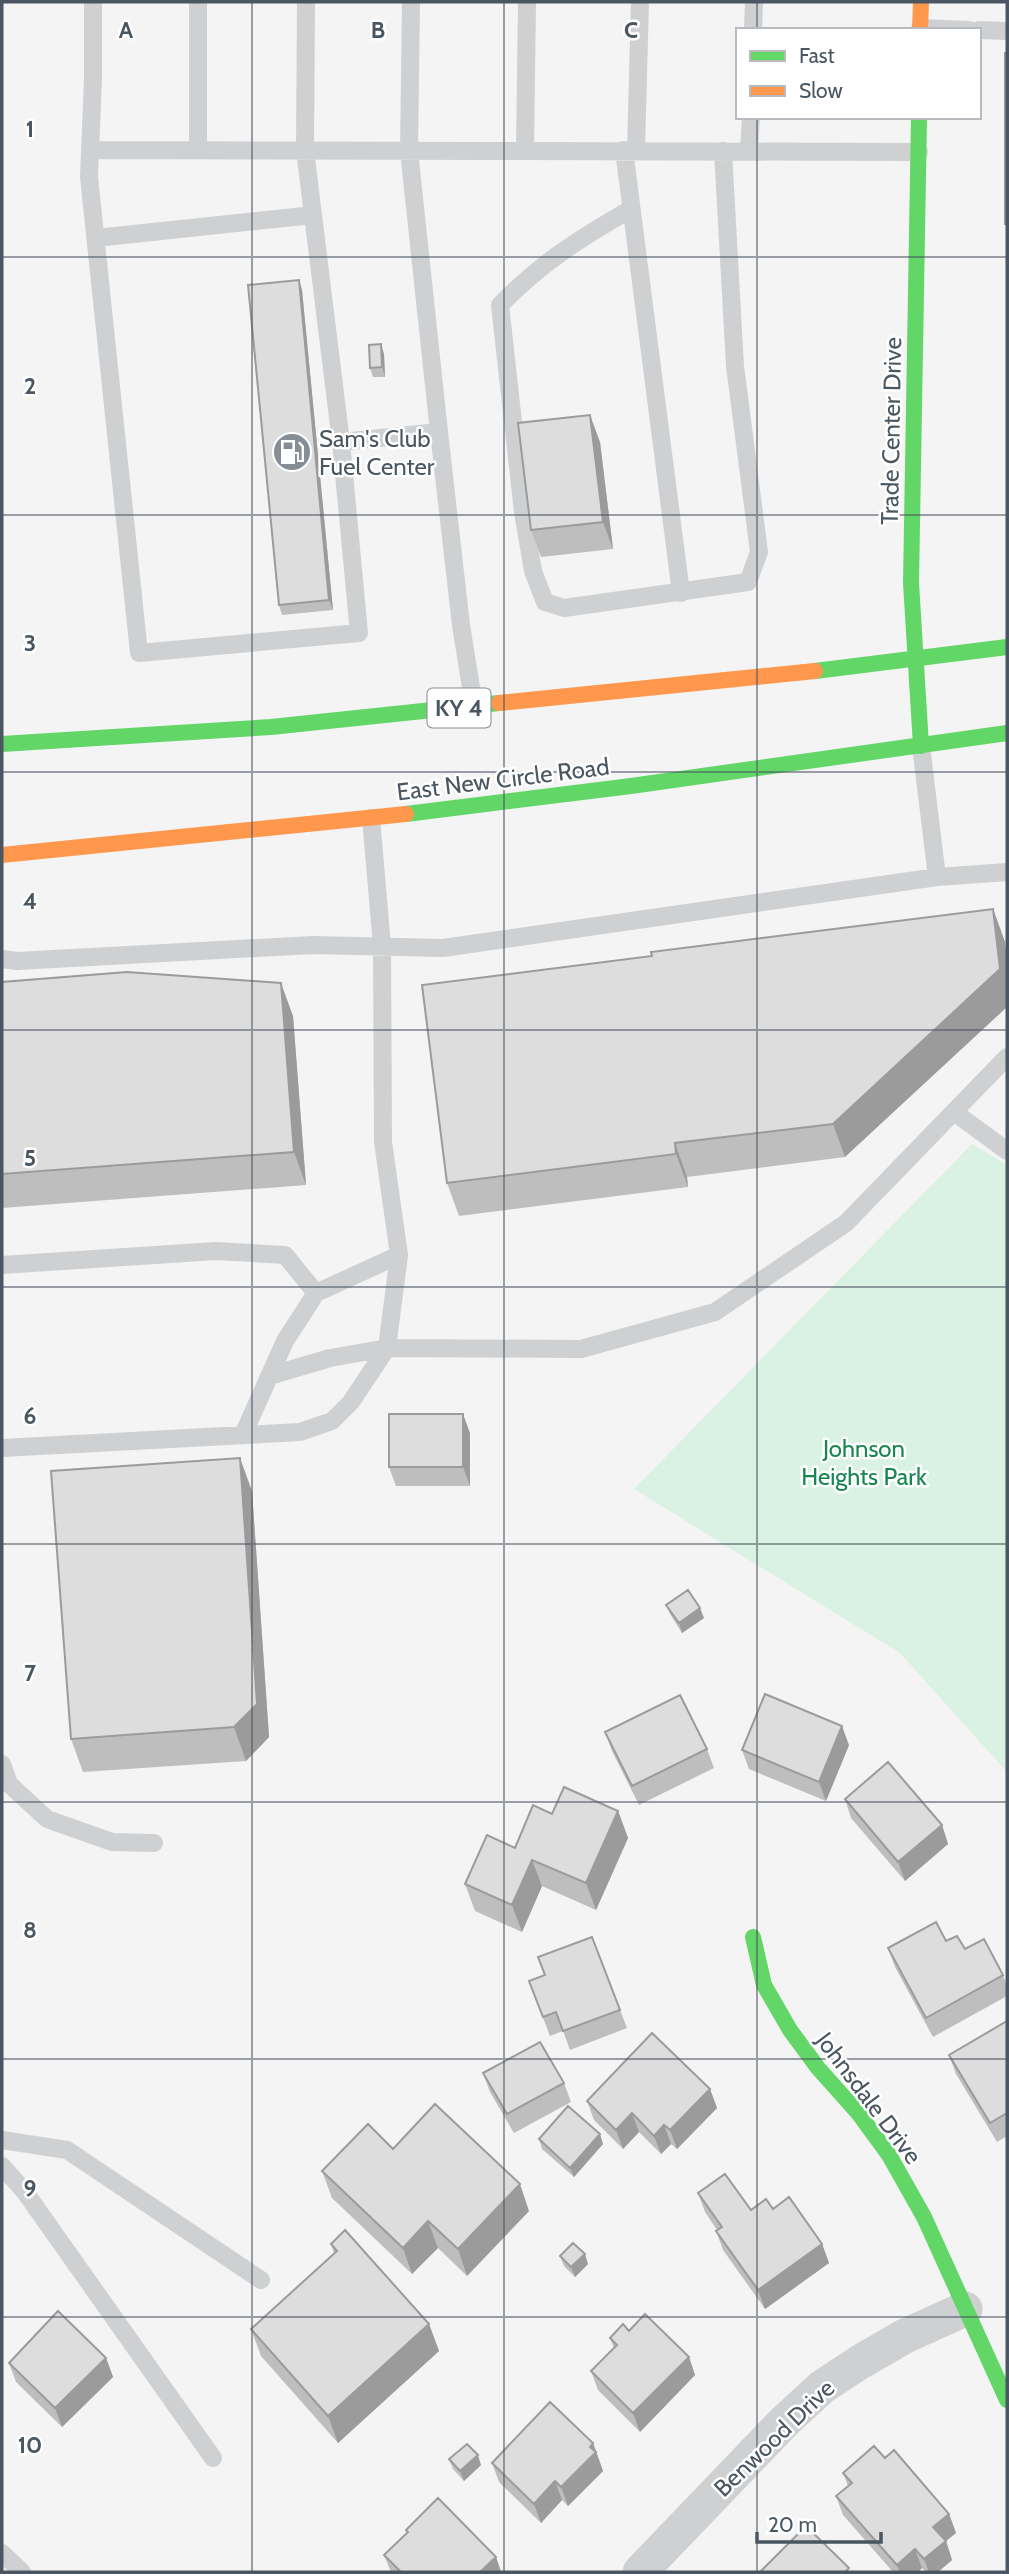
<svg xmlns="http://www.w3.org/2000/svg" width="1009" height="2574" viewBox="0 0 1009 2574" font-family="Cabin,sans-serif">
<rect width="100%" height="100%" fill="#f4f4f4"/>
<!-- green -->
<path fill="#d9f2e3" d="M972 1144 1007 1165V1772L900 1653 634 1489Z"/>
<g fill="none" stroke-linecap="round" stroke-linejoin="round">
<!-- lane -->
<path stroke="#ced0d2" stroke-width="18" d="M93 2V78L89 177 139 653 359 633 341 442 439 432 461 625 474 706
M306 2 305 150 341 442
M411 2 409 151 439 432
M920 28 969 30
M753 30 754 2
M979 30 1007 31
M90 150 919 152
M198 150V2
M525 150 527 2
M624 150 681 593
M636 150 640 2
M749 150 751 117
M631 209C579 239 542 262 500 305L523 512 533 571 545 602 564 608 748 582 759 552 735 366 723 151
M96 238 313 215
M921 746 937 877
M2 959 17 961 313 945 443 948 937 877 1007 872
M954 1112 1007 1151
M2 1265 216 1251 285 1255 316 1293
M269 1376 330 1358 387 1348 399 1255 383 1142 382 946 371 818
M243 1435 285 1341 316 1293 399 1255
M2 1448 300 1432 332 1421 351 1402 387 1348 581 1349 715 1312 846 1223 1007 1057
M2 1764 9 1784 47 1819 112 1842 154 1843
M2 2140 67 2150 261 2280
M2 2166 25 2192 213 2458
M2 2553 22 2572"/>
<!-- street -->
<path stroke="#ced0d2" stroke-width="35" d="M640 2572 784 2422 822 2387 860 2362 905 2336 965 2309"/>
<!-- fast -->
<path stroke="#63d668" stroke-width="16" d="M919 117 911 583 921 746
M815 671 1007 647
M2 744 271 727 499 703
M406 814 631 786 1007 733
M753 1937 764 1985 790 2030 818 2068 859 2114 889 2155 924 2217 1007 2400"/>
<!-- slow -->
<path stroke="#ff974d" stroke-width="16" d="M920 30 921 2
M499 703 815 671
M2 855 406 814"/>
</g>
<!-- wall -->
<path fill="#bebebf" d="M302 290 333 610 282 615 279 605Z
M384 354 385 377H373L370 368Z
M600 442 613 549 541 557 531 530Z
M993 909 1005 942 845 1157 687 1177 688 1187 459 1216 447 1183 652 956Z
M2 982 293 1016 306 1185 2 1208Z
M470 1433V1486H396L389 1467Z
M252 1491 269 1737 246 1761 83 1772 71 1739Z
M666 1605 704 1618 682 1633 670 1614Z
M605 1732 707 1749 714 1768 639 1805 612 1751Z
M849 1745 826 1801 749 1769 742 1750Z
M845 1799 942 1825 948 1844 905 1881 851 1818Z
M618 1811 628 1838 596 1910 542 1886 522 1932 475 1911 465 1884 515 1848 552 1814Z
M592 1937 627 2028 570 2050 563 2031 550 2036 529 1981 544 1975 538 1957Z
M946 1941 965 1949 1003 1975 1007 1986V1996L933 2037 895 1967 888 1948Z
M1007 2021V2136L997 2142 956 2074 949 2055Z
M483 2073 564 2083 571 2102 514 2133 490 2092Z
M710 2089 717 2108 677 2149 671 2144 661 2154 639 2132 623 2149 594 2120 587 2101Z
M539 2139 603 2144 574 2177 542 2149Z
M393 2149 529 2211 467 2276 438 2248 412 2274 332 2198 322 2171Z
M698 2193 751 2210 822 2244 829 2263 765 2309 723 2250 716 2231 717 2230 705 2212Z
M331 2244 429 2324 439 2351 338 2443 261 2356 251 2329 334 2253Z
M560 2256 588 2264 575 2277 564 2266Z
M629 2331 689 2357 695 2375 640 2432 598 2390 591 2371 614 2348 610 2338Z
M106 2358 113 2377 62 2427 16 2382 9 2363Z
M593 2443 603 2471 568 2506 562 2500 541 2523 499 2482 492 2463Z
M885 2458 949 2514 956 2533 946 2541 952 2560 938 2572H926L922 2568 918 2572H893L843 2515 836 2496 848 2486 843 2473Z
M449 2459 481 2465 464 2481 453 2469Z
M406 2530 496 2557 501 2572H391L384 2555 407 2533Z"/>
<!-- shaded-wall -->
<path fill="#9b9b9b" d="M299 280 302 290 333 610 329 600Z
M381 344 384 354 385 377 382 367Z
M590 415 600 442 613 549 603 522Z
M993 909 1005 942 1007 958V1007L845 1157 833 1124Z
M281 983 293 1016 306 1185 294 1152Z
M675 1143 687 1177 688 1187 676 1154Z
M463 1414 470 1433V1486L463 1467Z
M240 1458 252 1491 269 1737 246 1761 234 1727Z
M700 1608 704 1618 682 1633 679 1623Z
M842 1726 849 1745 826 1801 819 1782Z
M618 1811 628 1838 596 1910 586 1883Z
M942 1825 948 1844 905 1881 898 1862Z
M532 1860 542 1886 522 1932 512 1905Z
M710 2089 717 2108 677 2149 670 2130Z
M632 2113 639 2132 623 2149 616 2130Z
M664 2125 671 2144 661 2154 654 2136Z
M600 2134 603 2144 574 2177 570 2168Z
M520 2184 529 2211 467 2276 458 2249Z
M428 2221 438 2248 412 2274 403 2248Z
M822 2244 829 2263 765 2309 758 2290Z
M585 2254 588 2264 575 2277 571 2267Z
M429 2324 439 2351 338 2443 328 2416Z
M689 2357 695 2375 640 2432 633 2413Z
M106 2358 113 2377 62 2427 55 2408Z
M593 2443 603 2471 568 2506 561 2487 590 2447Z
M478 2455 481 2465 464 2481 460 2471Z
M555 2481 562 2500 541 2523 534 2504Z
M949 2514 956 2533 946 2541 952 2560 938 2572H929L924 2559 933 2527Z
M915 2549 922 2568 918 2572H900L897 2565Z
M496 2557 501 2572H480Z"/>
<!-- building -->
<path fill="#ddddde" stroke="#9b9b9b" stroke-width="2" d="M1005 53H1007V224H1005Z
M299 280 329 600 279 605 248 285Z
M381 344 382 367 370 368 369 345Z
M590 415 603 522 531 530 518 423Z
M993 909 1000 969 833 1124 675 1143 676 1154 447 1183 422 985 652 956 651 952Z
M127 972 281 983 294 1152 2 1174V982Z
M389 1414H463V1467H389Z
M240 1458 257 1704 234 1727 71 1739 51 1471Z
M688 1590 700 1608 679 1623 666 1605Z
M765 1694 842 1726 819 1782 742 1750Z
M680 1695 707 1749 632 1786 605 1732Z
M888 1762 942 1825 898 1862 845 1799Z
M564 1787 618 1811 586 1883 532 1860 512 1905 465 1884 487 1835 515 1848 533 1805 552 1814Z
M936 1922 946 1941 957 1936 965 1949 984 1939 1003 1975 926 2018 888 1948Z
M592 1937 620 2010 563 2031 556 2012 543 2017 529 1981 545 1975 538 1957Z
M1007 2021V2113L990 2123 949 2055Z
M652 2033 710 2089 670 2130 664 2125 654 2136 632 2113 616 2130 587 2101Z
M540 2042 564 2083 507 2114 483 2073Z
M435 2104 520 2184 458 2249 428 2221 403 2248 322 2171 368 2124 393 2149Z
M568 2106 600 2134 570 2168 539 2139Z
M725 2174 751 2210 766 2199 773 2209 789 2197 822 2244 758 2290 716 2231 722 2227 698 2193Z
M345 2230 429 2324 328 2416 251 2329 337 2251 331 2244Z
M573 2243 585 2254 571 2267 560 2256Z
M58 2311 106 2358 55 2408 9 2363Z
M645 2314 689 2357 633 2413 591 2371 617 2345 610 2338 623 2324 629 2331Z
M550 2402 593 2443 590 2447 596 2452 561 2487 555 2481 534 2504 492 2463Z
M467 2444 478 2455 460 2471 449 2459Z
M874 2446 885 2458 894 2450 949 2514 933 2527 946 2541 924 2559 915 2549 897 2565 836 2496 852 2483 843 2473Z
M438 2498 496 2557 480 2572H401L384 2555 408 2532 406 2530Z
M806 2526 849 2568 845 2572H760Z"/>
<!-- grid -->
<path fill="none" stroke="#4a5661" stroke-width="2" stroke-opacity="0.55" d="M252 2V2572M504 2V2572M757 2V30M757 117V2572M2 257H1007M2 515H1007M2 772H1007M2 1030H1007M2 1287H1007M2 1544H1007M2 1802H1007M2 2059H1007M2 2317H1007"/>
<!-- icons -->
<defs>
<symbol id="fuel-disc" viewBox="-11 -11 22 22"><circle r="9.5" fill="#868d94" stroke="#fff"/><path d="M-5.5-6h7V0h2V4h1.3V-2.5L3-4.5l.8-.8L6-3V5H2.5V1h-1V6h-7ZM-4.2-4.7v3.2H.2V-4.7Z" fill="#fff"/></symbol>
</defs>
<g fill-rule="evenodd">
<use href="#fuel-disc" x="270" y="430" width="44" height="44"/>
</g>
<g text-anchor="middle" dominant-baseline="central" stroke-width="5" stroke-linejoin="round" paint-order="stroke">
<!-- shield labels -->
<rect fill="#fff" stroke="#808990" stroke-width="2" x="427.5" y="688.5" width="63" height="39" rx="5"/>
<g font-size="23" font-weight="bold" fill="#4a5661">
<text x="459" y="708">KY 4</text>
</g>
<!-- street labels -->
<g font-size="24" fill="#4a5661" stroke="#fff">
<text transform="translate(891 431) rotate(-89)">Trade Center Drive</text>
<text transform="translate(503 779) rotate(-7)">East New Circle Road</text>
<text transform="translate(869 2098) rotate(53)">Johnsdale Drive</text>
<text transform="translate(774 2438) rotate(-44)">Benwood Drive</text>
</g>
<!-- poi labels -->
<g font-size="24" fill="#4a5661" stroke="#fff" text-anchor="start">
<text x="319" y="438">Sam's Club<tspan x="319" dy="28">Fuel Center</tspan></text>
</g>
<!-- park labels -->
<g font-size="24" fill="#17864f" stroke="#fff">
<text x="864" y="1448">Johnson<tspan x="864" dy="28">Heights Park</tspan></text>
</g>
</g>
<g font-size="23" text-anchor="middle" font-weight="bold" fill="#4a5661" stroke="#fff" stroke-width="5" stroke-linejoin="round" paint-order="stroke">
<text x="126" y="38">A</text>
<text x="378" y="38">B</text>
<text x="631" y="38">C</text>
<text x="30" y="137">1</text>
<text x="30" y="394">2</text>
<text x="30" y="651">3</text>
<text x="30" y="909">4</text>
<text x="30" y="1166">5</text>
<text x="30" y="1424">6</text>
<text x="30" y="1681">7</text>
<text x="30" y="1938">8</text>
<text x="30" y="2196">9</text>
<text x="30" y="2453">10</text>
</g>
<!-- border -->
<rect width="1009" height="2574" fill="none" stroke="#4a5661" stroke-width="7"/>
<!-- legend -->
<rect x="736" y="28" width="245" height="91" fill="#ffffff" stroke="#b7bbc0" stroke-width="2"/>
<rect x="750" y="51" width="35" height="10" fill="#63d668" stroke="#b7bbc0" stroke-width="2"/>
<text x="799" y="63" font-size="21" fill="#4a5661">Fast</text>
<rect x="750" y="86" width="35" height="10" fill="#ff974d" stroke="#b7bbc0" stroke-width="2"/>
<text x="799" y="98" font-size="21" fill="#4a5661">Slow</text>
<!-- scale -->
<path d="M757 2532v10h124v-10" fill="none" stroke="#4a5661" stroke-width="3.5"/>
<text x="768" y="2532" font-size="21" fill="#4a5661" stroke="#ffffff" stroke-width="5" paint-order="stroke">20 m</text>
</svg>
